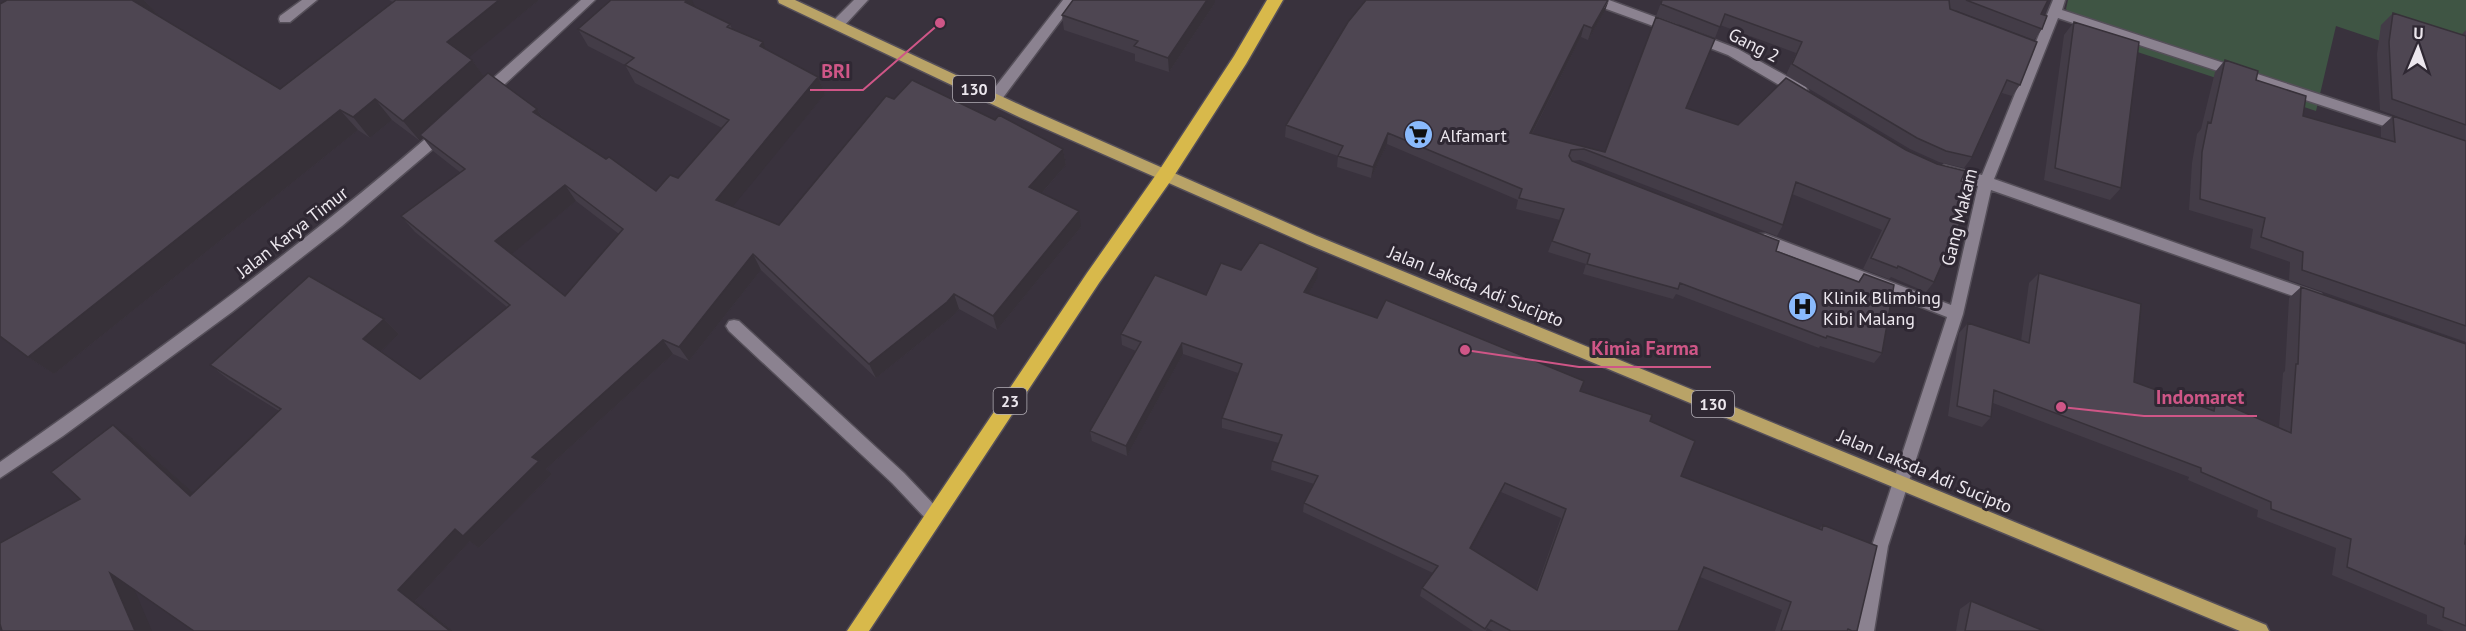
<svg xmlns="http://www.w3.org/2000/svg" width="2466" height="631" viewBox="0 0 2466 631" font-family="'PT Sans',sans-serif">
<rect width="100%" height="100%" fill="#39323d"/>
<!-- green -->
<path fill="#3f5544" d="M2068 0H2466V44L2431 58 2336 26 2316 111 2083 34 2066 9Z"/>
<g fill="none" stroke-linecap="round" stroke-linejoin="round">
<defs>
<path id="minor" d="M302 0H317L290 22H280L279 19 280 16Z
M581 0H595L490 98H480L478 94 480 90Z
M854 0H868L843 27H833L832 24 833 21Z
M1063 0H1076L999 103H989L987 99 989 95Z
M1589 0H1609L1677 25 1678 28 1672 33 1667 31 1590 3Z
M2053 0H2065L2062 10 2410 124 2412 128 2405 133 2058 18 1994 179 2321 294 2323 298 2321 302 2316 304 1991 190 1963 314 1888 546 1874 631H1856L1872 546 1947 317 1755 242 1753 238 1755 234H1765L1951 305 1978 186 1939 175 1937 171 1944 165 1982 175Z
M1694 32 1738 49 1806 87 1808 91 1801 96 1796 95 1728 55 1689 40 1687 37Z
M443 127 450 132 448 136 342 226 232 312 63 436 0 478V462C151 356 299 249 438 128Z
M734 320 739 321 904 473 939 510 941 515 939 520 933 523 927 520 892 483 729 331 726 326 729 321Z"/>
<path id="major" d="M778 0H795L1029 109 1317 236 2266 625 2269 631H2240L1307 244 1019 117 779 3Z"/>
<path id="highway" d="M1267 0H1283L1246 64 1172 179 1099 283 869 631H847L1087 273 1160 169 1234 56Z"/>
</defs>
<!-- minor casing -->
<use href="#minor" stroke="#554f59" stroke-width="3"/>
<!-- major casing -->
<use href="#major" stroke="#554f59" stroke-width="3"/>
<!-- highway casing -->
<use href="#highway" stroke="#554f59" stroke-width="3"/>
<!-- minor -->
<use href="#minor" fill="#8b8290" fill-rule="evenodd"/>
<!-- major -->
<use href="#major" fill="#b9a367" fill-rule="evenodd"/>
<!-- highway -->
<use href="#highway" fill="#d8b94b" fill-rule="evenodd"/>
</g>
<!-- wall -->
<path fill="#433c47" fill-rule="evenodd" d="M7 0H144L159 16 280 89 393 2 389 0H539L468 57 472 60 484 77 537 109 544 119 656 191 678 178 722 128 635 83 625 65 588 46 578 29 695 8 730 24 732 29 766 49 818 77 825 94 732 206 779 225 894 99 995 120 1063 149 1066 165 1042 193 1081 227 997 330 959 309 952 317 876 378 761 270 689 361 673 354 546 469 552 474 479 548 470 541 415 601 453 631H194L80 499 133 439 193 493 279 411 229 380 210 365 384 319 399 334 381 351 420 379 507 307 415 232 401 216 461 173 433 151 423 138 420 141 392 120 370 138 358 130 54 374 28 357ZM576 201 619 234 565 296 511 254Z
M1662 0H2048L2041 14 2042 29 2034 40 1955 10 2020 85 2012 96 2002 93 1972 157 1964 168 1939 162 1910 149 1786 75 1796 53 1720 25 1715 38 1656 16Z
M1215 3 1169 72 1135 61V54L1064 30 1062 15Z
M1605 11 1588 40 1581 37 1532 134 1605 152 1686 108 1738 125 1906 150 1961 181 1934 282 1926 292 1891 277 1889 279 1863 269 1882 230 1792 194 1783 225 1777 236 1580 160 1572 161 1776 251 1858 282 1864 274 1882 353 1874 363 1820 346 1819 348 1676 294 1673 299 1583 274 1586 264 1548 252 1560 220 1516 209 1518 200 1387 144 1371 178 1337 167 1338 156 1285 137 1286 125Z
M2393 13 2461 35 2466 30V342L2289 280 2290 262 2250 248 2253 229 2189 210 2192 163 2197 134 2201 129 2215 72 2225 60 2256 80 2303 116 2381 139V127L2393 116 2415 123 2380 110 2377 54 2381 25Z
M2074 22 2121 188 2110 200 2044 180 2064 35Z
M1241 270 1317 279 1308 294 1580 391 1650 421 1681 476 1819 529 1823 525 1857 631H1775L1782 610 1700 577 1678 631H1493L1487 628 1486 631H1473L1420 596 1422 588 1433 573 1303 512 1304 503 1314 484 1271 470 1272 461 1279 443 1222 428V418L1238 373 1183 354 1127 456 1092 441 1090 431 1136 351 1122 345 1121 334 1206 295ZM1501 492 1561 518 1536 589 1471 548Z
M2039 273 2134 382 2206 408 2216 400 2279 427 2283 373 2285 371 2289 298 2301 287 2466 545V631H2444L2427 624V615L2332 575 2336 548 2257 517 2258 510 2188 480 2189 477 1993 403 1991 417 1982 427 1948 416 1959 333 1968 323 2021 341 2029 283Z
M1971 601 2044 631H1956L1960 609Z"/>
<!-- shaded-wall -->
<path fill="#373139" d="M132 0H144L159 16 152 21Z
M499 0H539L462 63 447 42Z
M687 0H692L699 15 685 2Z
M1207 0H1215V3L1169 72 1168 58Z
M1609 0 1605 11 1588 40 1592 28Z
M1584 25 1581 37 1526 145 1530 133Z
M763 42 770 59 760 46Z
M472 60 487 81 420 135 423 138 420 141 403 121Z
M818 77 825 94 725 216 716 200Z
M375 99 392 120 370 138 353 117Z
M537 109 548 126 533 112Z
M340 110 358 130 54 374 28 357Z
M1388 133 1387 144 1371 178 1373 167Z
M1063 149 1066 165 1033 203 1029 187Z
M565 185 576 201 508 257 495 241Z
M1079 211 1081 227 997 330 993 316Z
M753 254 761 270 689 361 679 347Z
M1318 268 1317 279 1303 303 1304 292Z
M954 294 959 309 952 317 876 378 869 364Z
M384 319 399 334 379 353 363 339Z
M663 340 673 354 546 469 552 474 479 548 463 536 532 457Z
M1182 343 1183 354 1127 456 1126 446Z
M113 425 133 439 210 508 190 496Z
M1505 483 1501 492 1467 556 1470 548Z
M455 529 470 541 415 601 453 631H450L398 590Z
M110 573 132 584 152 631H135Z"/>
<!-- building -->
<path fill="#4e4652" stroke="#373139" stroke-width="1.5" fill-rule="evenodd" d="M7 0H132L280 89 396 0H499L447 42 472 60 403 121 375 99 353 117 340 110 28 357 0 336V4Z
M611 0H687L685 2 730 24 727 27 763 42 760 46 818 77 716 200 779 225 886 96 894 99 912 80 995 120 999 115 1063 149 1029 187 1079 211 993 316 954 294 947 302 869 364 753 254 679 347 663 340 532 457 539 461 463 536 455 529 398 590 450 631H194L110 573 135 631H2L0 624V543L80 499 51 472 113 425 190 496 281 409 210 365 309 276 384 319 363 339 420 379 510 305 401 216 465 169 420 135 488 73 537 109 533 112 606 159 609 157 656 191 670 175 678 178 729 120 625 65 634 58 578 29ZM565 185 623 229 565 296 495 241Z
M1073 0H1207L1168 58 1134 46 1138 41 1062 15Z
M1366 0H1608L1592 28 1584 25 1530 133 1605 152 1656 17 1715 39 1686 108 1738 125 1786 78 1906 150 1937 164 1965 171 1961 181 1976 187 1934 282 1898 266 1897 268 1871 258 1890 219 1796 182 1783 225 1584 149 1571 150 1569 156 1572 161 1779 241 1776 251 1859 282 1864 274 1894 285 1882 353 1827 336 1826 338 1680 283 1678 289 1587 264 1590 254 1552 241 1564 209 1519 198 1522 189 1388 133 1373 167 1338 156 1343 146 1286 125 1348 22Z
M1662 0H1949L1950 9 2037 42 2020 85 2007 80 1972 157 1946 151 1917 138 1792 64 1802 42 1725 14 1720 27 1661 4Z
M1966 0H2048L2041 14 2047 16 2042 29Z
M2393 13 2466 36V125L2392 99 2389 42Z
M2074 22 2139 42 2121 188 2055 168Z
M2225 60 2258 71 2256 80 2306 96 2303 116 2395 142 2393 116 2466 141V326L2302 270 2303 252 2261 237 2265 218 2200 199 2202 152 2208 122 2211 123Z
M1260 242 1318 268 1304 292 1377 318 1386 300 1584 381 1580 391 1652 415 1650 421 1695 441 1681 476 1822 530 1823 525 1877 546 1857 631H1852L1848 629 1847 631H1781L1791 602 1704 567 1678 631H1511L1491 620 1485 629 1422 588 1438 566 1304 503 1318 476 1272 461 1282 435 1222 418 1242 364 1182 343 1126 446 1090 431 1141 342 1121 334 1155 275 1206 295 1221 263 1241 270ZM1505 483 1566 509 1537 590 1470 548Z
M2039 273 2141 304 2134 382 2214 411 2216 400 2291 433 2296 364H2298L2301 287 2466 344V534L2465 544 2466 545V626L2443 617 2444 608 2347 567 2351 539 2271 509V502L2201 472V468L1994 390 1991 417 1957 406 1968 323 2029 343Z
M1971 601 2044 631H1965Z"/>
<!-- icons -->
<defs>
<symbol id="supermarket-disc" viewBox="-11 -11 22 22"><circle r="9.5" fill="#8abafc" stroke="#2f2833"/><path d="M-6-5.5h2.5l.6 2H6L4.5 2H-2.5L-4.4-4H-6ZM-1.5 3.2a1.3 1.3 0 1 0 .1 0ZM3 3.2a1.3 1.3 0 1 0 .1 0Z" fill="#111"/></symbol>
<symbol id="hospital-disc" viewBox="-11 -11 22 22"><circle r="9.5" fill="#8abafc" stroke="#2f2833"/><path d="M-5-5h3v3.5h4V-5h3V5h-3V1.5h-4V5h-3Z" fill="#111"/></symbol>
</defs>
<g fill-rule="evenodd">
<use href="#supermarket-disc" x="1402" y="118" width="33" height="33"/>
<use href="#hospital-disc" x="1786" y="290" width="33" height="33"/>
</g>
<g text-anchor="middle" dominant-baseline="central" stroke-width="6" stroke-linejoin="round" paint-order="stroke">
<!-- shield labels -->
<g fill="#2f2833" stroke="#b3aeb6" stroke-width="1.5">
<rect x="953" y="76" width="42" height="26" rx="4.5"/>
<rect x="993.5" y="388" width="33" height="26" rx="4.5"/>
<rect x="1692" y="391" width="42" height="26" rx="4.5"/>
</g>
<g font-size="16" font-weight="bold" fill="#ece7ee">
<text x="974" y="89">130</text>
<text x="1010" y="401">23</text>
<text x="1713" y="404">130</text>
</g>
<!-- street labels -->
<g font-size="18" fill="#ece7ee" stroke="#2f2833">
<text transform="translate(1754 45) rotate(27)">Gang 2</text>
<text transform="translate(1959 217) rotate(-76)">Gang Makam</text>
<text transform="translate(292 232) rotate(-38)">Jalan Karya Timur</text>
<text transform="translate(1476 286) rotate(22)">Jalan Laksda Adi Sucipto</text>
<text transform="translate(1925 471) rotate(23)">Jalan Laksda Adi Sucipto</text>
</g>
<!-- poi labels -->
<g font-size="18" fill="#ece7ee" stroke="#2f2833" text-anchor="start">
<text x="1440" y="135">Alfamart</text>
<text x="1823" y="297">Klinik Blimbing<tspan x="1823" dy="21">Kibi Malang</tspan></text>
</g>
</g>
<!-- callouts -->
<path fill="none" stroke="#cf5687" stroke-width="2" d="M940 23L863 90H810M1465 350L1579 367H1711M2061 407L2144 416H2257"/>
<g fill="#cf5687" stroke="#2f2833" stroke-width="2">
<circle cx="940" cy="23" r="6"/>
<circle cx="1465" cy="350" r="6"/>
<circle cx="2061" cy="407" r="6"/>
</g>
<g font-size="20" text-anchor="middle" font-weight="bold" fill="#cf5687" stroke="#2f2833" stroke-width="6" stroke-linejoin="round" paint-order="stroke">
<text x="836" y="78">BRI</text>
<text x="1645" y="355">Kimia Farma</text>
<text x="2200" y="404">Indomaret</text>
</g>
<!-- north arrow -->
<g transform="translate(2418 48) rotate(2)" stroke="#2f2833" stroke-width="4.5" paint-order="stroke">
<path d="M0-4.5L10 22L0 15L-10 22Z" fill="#ece7ee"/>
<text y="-9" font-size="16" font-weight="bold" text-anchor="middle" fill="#ece7ee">U</text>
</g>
</svg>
